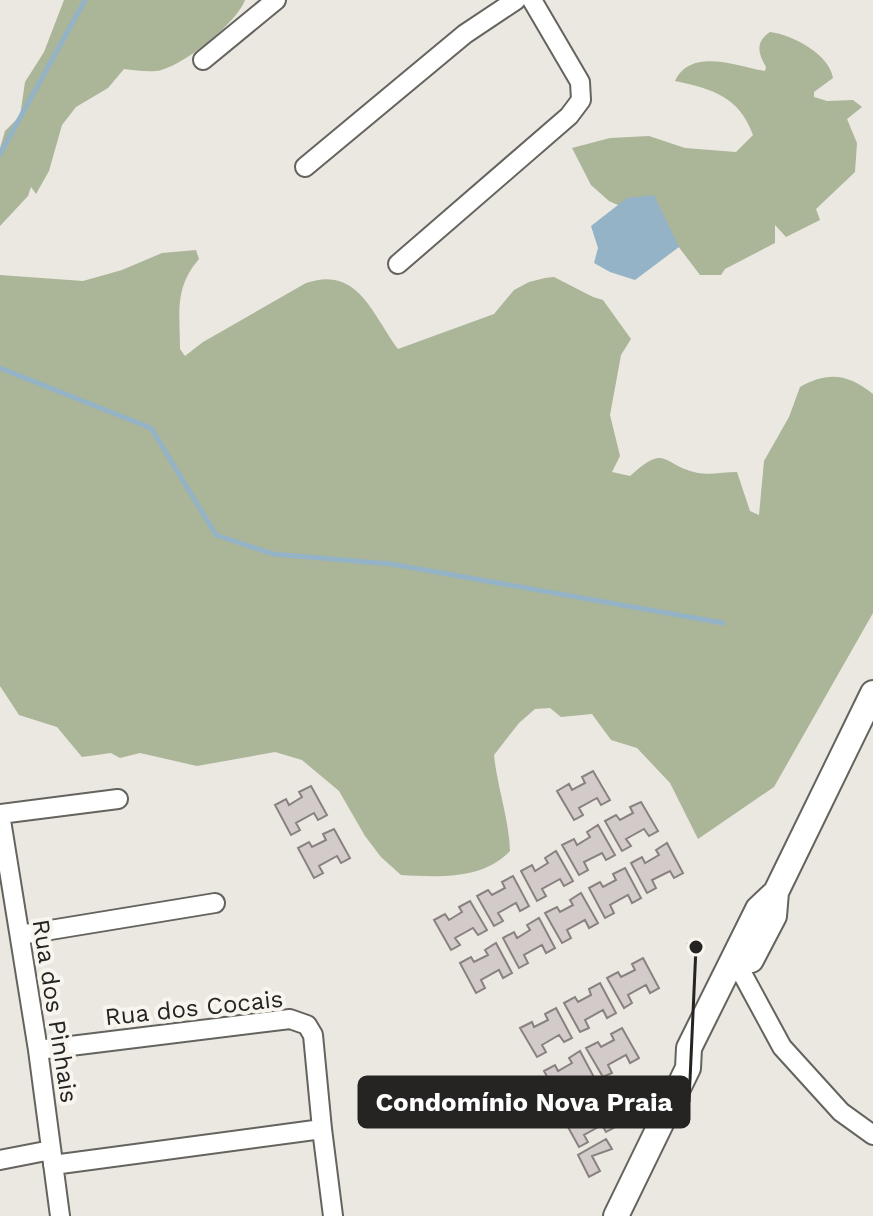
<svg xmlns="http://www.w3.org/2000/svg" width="873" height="1216" viewBox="0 0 873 1216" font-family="'Work Sans',sans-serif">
<rect width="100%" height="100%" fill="#eae8e1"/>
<!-- forest -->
<path fill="#abb597" d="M64 0H245C237 23 180 69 156 71 146 72 134 70 124 69L108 88 76 107 62 125 49 171 36 194 31 187 28 196 0 226V148L5 131 20 116 25 82 44 52Z
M770 32C793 35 829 54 833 78L814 92V97L827 101 853 100 862 107 847 119 857 143 855 172 816 209 820 220 786 237 775 225V243L725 269 721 275H700L662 225 609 201 591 185 572 148 610 138 649 136 685 148 736 152 753 135C739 96 712 89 675 81 691 47 736 66 765 71L766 67C758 53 755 42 770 32Z
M196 250 199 259C174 288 180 313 180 349L185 356 203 342 306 283C358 265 372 314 398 349L494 314 514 290 529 282 545 278 554 277 593 297 603 300 631 339 621 355 610 415 620 456 612 472 630 476C667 442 661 465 698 473 710 475 725 472 737 472L750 511 759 515 764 461 789 417 800 387C828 371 848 374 873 394V613L774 787 698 839 670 783 637 748 611 740 592 714 561 717 550 708 535 709 519 723 494 755C497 787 509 818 510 851 483 880 438 877 401 875L381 857 365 836 339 791 302 760 275 752 197 766 140 753 120 758 111 753 82 757 57 727 19 715 0 686V275L83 281 122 270 162 253Z"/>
<!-- water -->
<path fill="#94b3c6" d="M654 195 679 247 635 280 610 272 594 263 598 248 591 226 627 198Z"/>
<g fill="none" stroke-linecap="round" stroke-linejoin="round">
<!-- stream -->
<path stroke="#94b3c6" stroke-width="5" d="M0 154 85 0
M0 368 151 428 216 535 273 554 391 564 723 623"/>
</g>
<!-- building -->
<path fill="#d3cbca" stroke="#888180" stroke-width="2" d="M593 771 610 800 601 805 597 798 579 808 583 815 574 820 557 791 569 784 572 790 585 783 582 777Z
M311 786 327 815 318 820 314 813 296 823 300 830 291 835 275 805 286 799 289 805 302 797 299 792Z
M641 802 658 831 649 836 644 829 626 839 631 846 622 851 605 821 616 815 620 820 633 813 630 807Z
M598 825 615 855 606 860 602 853 584 862 588 870 579 875 562 845 574 839 577 845 590 837 587 832Z
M334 829 350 858 341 863 337 856 319 866 323 873 314 878 298 848 309 842 312 847 326 840 323 834Z
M667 843 683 873 674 878 670 871 652 880 656 888 647 893 631 863 642 857 645 863 659 855 656 850Z
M556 851 573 881 564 886 560 879 542 889 546 896 537 901 521 871 532 865 535 871 548 863 545 858Z
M625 868 641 898 632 903 628 895 610 905 614 913 605 918 589 888 600 882 603 887 616 880 613 874Z
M513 876 529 906 520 911 516 903 498 913 503 921 494 926 477 896 488 890 492 895 505 888 502 882Z
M581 893 598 923 589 928 585 920 567 930 571 938 562 943 545 913 557 907 560 912 573 905 570 900Z
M470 901 487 930 478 935 473 928 455 938 460 945 451 950 434 920 445 914 449 920 462 912 459 907Z
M539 918 555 948 546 953 542 945 524 955 528 963 519 968 503 938 514 932 517 938 530 930 527 925Z
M696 939 703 951 695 956 688 944Z
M496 943 512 973 503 978 499 970 481 980 485 988 476 993 460 963 471 957 474 962 488 955 485 950Z
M643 958 659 988 650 993 646 985 628 995 632 1003 624 1008 607 978 618 972 621 977 635 970 632 964Z
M600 983 616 1013 607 1018 603 1010 585 1020 589 1028 580 1032 564 1003 575 997 578 1002 591 995 589 989Z
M556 1008 572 1038 564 1042 559 1035 542 1045 546 1052 537 1057 520 1028 532 1022 534 1027 548 1020 545 1014Z
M622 1028 639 1058 630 1063 626 1055 608 1065 612 1073 603 1077 586 1048 598 1042 601 1047 614 1040 611 1034Z
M580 1051 596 1081 587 1086 583 1079 565 1088 569 1096 560 1101 544 1071 555 1065 558 1071 572 1063 569 1058Z
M599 1098 615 1127 606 1132 602 1125 584 1135 588 1142 579 1147 563 1118 574 1111 577 1117 591 1109 588 1104Z
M606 1139 612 1149 592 1156 600 1171 589 1177 578 1155Z"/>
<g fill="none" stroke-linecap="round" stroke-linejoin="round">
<defs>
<path id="street" d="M203 60 276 0
M305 167 465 34 516 0
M398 264 569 116 581 100 580 82 532 0
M0 814 38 1050 60 1216
M0 814 118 799
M20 935 215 903
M743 975 782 1047 841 1112 873 1135
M38 1050 290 1019 307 1025 313 1035 322 1129 333 1216
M0 1160 51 1150
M53 1165 322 1129"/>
<path id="secondary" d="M751 960 774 916 776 892
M616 1216 688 1068 689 1048 758 909 776 892 873 693"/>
</defs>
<!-- street casing -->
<use href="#street" stroke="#64635d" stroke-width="22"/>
<!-- secondary casing -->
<use href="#secondary" stroke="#64635d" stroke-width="28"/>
<!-- street -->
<use href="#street" stroke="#fff" stroke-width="18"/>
<!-- secondary -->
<use href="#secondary" stroke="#fff" stroke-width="24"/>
</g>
<g text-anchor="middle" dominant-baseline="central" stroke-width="8" stroke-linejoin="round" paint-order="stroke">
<!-- street labels -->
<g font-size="24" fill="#252422" stroke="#f7f5ee">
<text transform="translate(194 1008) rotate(-6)">Rua dos Cocais</text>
<text transform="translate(55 1011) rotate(81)">Rua dos Pinhais</text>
</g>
</g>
<!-- callouts -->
<path fill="none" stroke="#252422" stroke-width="3" d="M696 947L689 1102"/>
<circle fill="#252422" stroke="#f7f5ee" stroke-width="3" cx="696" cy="947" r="8"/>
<rect fill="#252422" stroke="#252422" stroke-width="3" x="359" y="1077" width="330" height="50" rx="8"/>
<g font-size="26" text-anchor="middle" font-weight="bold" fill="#fff">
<text x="524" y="1111">Condomínio Nova Praia</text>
</g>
</svg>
